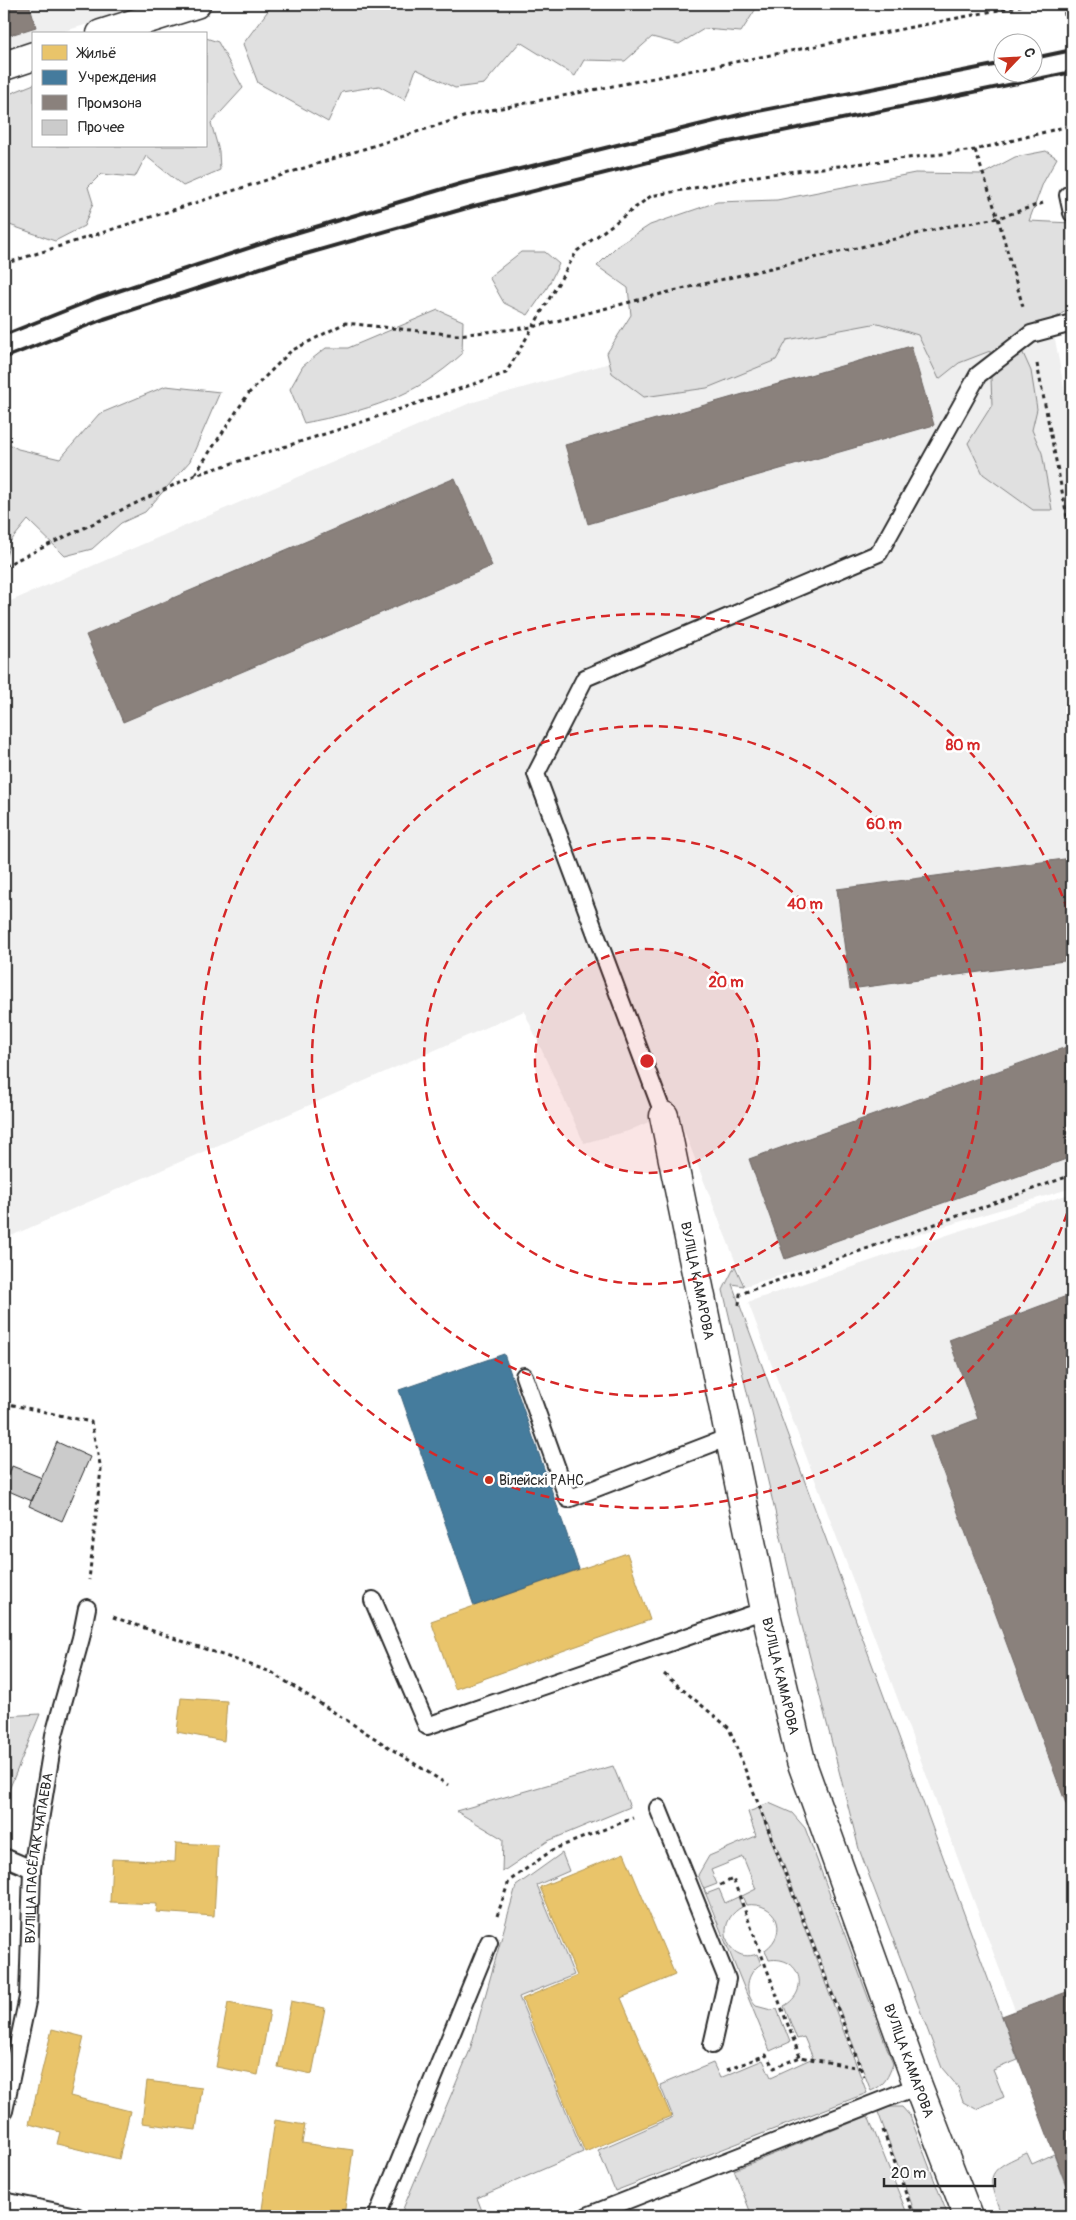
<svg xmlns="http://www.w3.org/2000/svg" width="1076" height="2220" viewBox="0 0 1076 2220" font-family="Pangolin,sans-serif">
<rect width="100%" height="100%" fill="#fff"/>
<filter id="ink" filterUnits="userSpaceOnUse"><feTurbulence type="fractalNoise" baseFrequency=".02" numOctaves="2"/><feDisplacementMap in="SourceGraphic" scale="10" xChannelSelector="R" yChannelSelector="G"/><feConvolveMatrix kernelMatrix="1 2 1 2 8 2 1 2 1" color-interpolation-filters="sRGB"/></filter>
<g filter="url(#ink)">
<!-- built -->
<path fill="#efefef" d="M4 4H155L55 34H34V41L4 52Z
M1037 241 1072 432V1188L745 1286 676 1110 628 1131 584 1143 524 1011 4 1239V604L470 403Z
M1072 1193V2200L1002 2016 1015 2010 748 1302Z"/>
<!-- green -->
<path fill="#e0e0e0" stroke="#868686" d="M273 4H759L741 32 704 29 679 44 652 37 625 61 584 60 575 76 520 42 484 84 455 88 416 69 405 100 379 86 342 92 328 122 258 83 243 44Z
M206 38 218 42 243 88 211 123 219 151 220 170 183 186 146 156 135 177 101 174 88 187 93 203 84 226 55 241 4 223V96L34 84V146H206Z
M1046 151 1057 158 1043 183 1029 221 1072 223V307L1018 342 1031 371 1037 409 1032 430 1042 453 1052 510H1033L983 474 968 443 992 405 990 351 959 363 939 379 918 335 878 323 787 340 776 360 707 388 644 397 612 373 607 353 631 315 628 288 597 266 616 247 650 225 717 202 777 200 915 173 983 174 1015 157Z
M521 252H545L559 264 547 288 528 315 504 303 489 277Z
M438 310 463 321 462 354C414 398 366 411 304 423L290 389 303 366 326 348H348Z
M166 386 220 392 190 461 145 512 121 523 92 549 65 556 28 520 10 542 4 564V441L18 449 60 459 99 414Z
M735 1266 744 1286 732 1284 1018 2060 993 2070 1004 2097 976 2109 963 2102 958 2087 942 2068 859 1849 802 1626 723 1290Z
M40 1714 4 1802V1716Z
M613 1766 630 1807 548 1841 502 1872 503 1839 456 1811Z
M769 1803 792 1813 805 1828 893 2064C888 2077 885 2085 871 2091L761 1806Z
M759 1808 867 2093 615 2191 598 2150 673 2117 660 2085 713 2063 720 2078 763 2060 771 2077 813 2058 804 2037 797 2039 784 2006C811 1991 800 1955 769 1960L765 1950C790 1932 776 1901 746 1905L742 1896 756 1889 743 1857 711 1870 717 1884 704 1889 706 1894 719 1889 725 1903 738 1897 742 1907C712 1923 728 1965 757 1954L761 1964C746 1973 743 1993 756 2006L771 2010 777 2009 790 2042 770 2051 698 1875 709 1856 756 1836 748 1812Z
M562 1853 569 1871 537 1885 574 1975 519 1997 583 2152 477 2198 484 2216H400L470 2050 516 1886Z
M889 2107H902L910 2116 948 2216H916L878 2112Z
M868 2116 908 2216H752L734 2170Z
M1027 2153 1032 2164 1054 2154 1072 2202V2216H1002C986 2175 985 2171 1027 2153Z"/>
<!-- homes -->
<path fill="#e9c46a" stroke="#b09657" d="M627 1553 650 1620 455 1689 431 1621Z
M181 1698 227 1701 224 1741 177 1732Z
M176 1843 218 1845 214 1916 156 1912 157 1904 110 1902 112 1859 175 1862Z
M624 1853 675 1975 621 1998 671 2116 585 2152 522 1999 577 1976 540 1887Z
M291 2001 325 2008 312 2074 278 2067Z
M228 2003 270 2011 258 2075 216 2067Z
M52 2029 84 2037 70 2096 130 2111 119 2159 57 2144 60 2132 29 2124Z
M147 2081 202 2088 196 2130 142 2123Z
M275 2120 305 2125 302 2143 353 2150 344 2216H261Z"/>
<!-- public -->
<path fill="#457b9d" stroke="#3d637b" d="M504 1354 579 1569 474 1606 399 1390Z"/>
<!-- industry -->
<path fill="#8a817c" stroke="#6e6764" d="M4 4H29L36 27 4 37Z
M911 346 934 425 588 524 565 445Z
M455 478 492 566 123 722 86 635Z
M1072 858V960L850 989 837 889Z
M1072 1045V1157L785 1259 749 1159Z
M1072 1294V1820L930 1437 978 1419 949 1340Z
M1072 1990V2200L1002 2016Z"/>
<!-- building -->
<path fill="#cbcbcb" stroke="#2b2b2b" d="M57 1442 90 1457 62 1521 29 1506Z
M12 1466 42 1478 32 1501 4 1489Z"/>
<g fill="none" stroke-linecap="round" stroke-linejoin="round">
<defs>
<g id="lane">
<path d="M1068 195 1072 213"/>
<path d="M664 1116 536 774 585 678 879 553 978 375 1031 334 1072 323"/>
<path d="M524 1376 568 1499 729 1437"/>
<path d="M373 1600 427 1726 765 1610"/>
<path d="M658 1808 727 1979 712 2045"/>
<path d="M4 1857 32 1869"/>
<path id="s1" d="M4 2111 28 1997 32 1869 54 1735 81 1638 87 1608"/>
<path d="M4 2201 76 2216"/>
<path d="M377 2216 489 1942"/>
<path d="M587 2216 918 2086"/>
</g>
<g id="street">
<path d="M101 34 196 4"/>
<path d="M4 66 34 56"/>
<path id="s2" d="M664 1116 765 1610 801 1761 918 2086 968 2216"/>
</g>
</defs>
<!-- lane casing -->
<use href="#lane" stroke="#2b2b2b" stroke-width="20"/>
<!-- street casing -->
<use href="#street" stroke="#2b2b2b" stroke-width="31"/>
<!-- path -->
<path stroke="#2b2b2b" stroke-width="3" stroke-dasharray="4 4" stroke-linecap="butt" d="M1064 4 1066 25
M1068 102 1071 126 1069 168
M975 150 998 218 1023 307
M4 264 476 113 1029 4
M1037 364 1072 542
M195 474 248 394 291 351 345 323 457 335 533 327 673 291 950 226 998 218 1043 203
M4 566 195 475 353 425 506 373 577 251 651 196 763 175 975 150 1072 125
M4 1285V1291
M739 1305 740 1294 1072 1175
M4 1403 91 1422 101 1469 89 1580
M113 1617 271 1672 448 1785
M664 1674 729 1728 864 2077
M720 1885 733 1879 800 2057
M497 1916 509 1881 554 1849 633 1818
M727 2070 766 2055 774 2068 800 2057 860 2068
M883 2130 914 2216"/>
<!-- lane -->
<use href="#lane" stroke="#fff" stroke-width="16"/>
<!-- street -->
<use href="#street" stroke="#fff" stroke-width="28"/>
<!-- rail -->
<path stroke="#2b2b2b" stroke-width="4" d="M1034 58 1072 50
M4 335 97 298 282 237 463 183 743 114 1004 63
M4 358 104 319 288 259 474 206 724 143 1072 72"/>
</g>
</g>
<!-- distance rings -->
<circle cx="647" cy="1061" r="112" fill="#d62828" fill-opacity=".12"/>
<g fill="none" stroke="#d62828" stroke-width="2.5" stroke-dasharray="9 6">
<circle cx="647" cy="1061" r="112"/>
<circle cx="647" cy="1061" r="223"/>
<circle cx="647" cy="1061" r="335"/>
<path d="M1072 1199A447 447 0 1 1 1072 923"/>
</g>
<!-- markers -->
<circle fill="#c8321e" stroke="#fff" stroke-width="2" cx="489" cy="1480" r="5"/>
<g text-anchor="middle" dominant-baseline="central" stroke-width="5" stroke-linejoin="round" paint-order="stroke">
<!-- street labels -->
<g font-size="14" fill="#2b2b2b" stroke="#fff">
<text stroke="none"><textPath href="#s2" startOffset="168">ВУЛІЦА КАМАРОВА</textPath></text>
<text stroke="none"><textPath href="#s2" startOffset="572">ВУЛІЦА КАМАРОВА</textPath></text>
<text stroke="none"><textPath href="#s1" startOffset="256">ВУЛІЦА ПАСЁЛАК ЧАПАЕВА</textPath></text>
<text stroke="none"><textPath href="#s2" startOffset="978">ВУЛІЦА КАМАРОВА</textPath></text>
</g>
<!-- poi labels -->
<g font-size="14" fill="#2b2b2b" stroke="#fff" text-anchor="start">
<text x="499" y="1480">Вілейскі РАНС</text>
</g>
</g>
<circle cx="647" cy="1061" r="8" fill="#d62828" stroke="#fff" stroke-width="2.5"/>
<g font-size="15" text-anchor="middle" font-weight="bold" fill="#d62828" stroke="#fff" stroke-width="5" stroke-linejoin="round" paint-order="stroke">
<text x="963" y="750">80 m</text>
<text x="884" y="829">60 m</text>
<text x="805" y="909">40 m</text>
<text x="726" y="987">20 m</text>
</g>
<!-- margin -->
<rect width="1076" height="2220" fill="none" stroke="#fff" stroke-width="20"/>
<rect x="10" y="10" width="1056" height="2200" fill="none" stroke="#2b2b2b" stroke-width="2" filter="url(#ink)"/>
<!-- legend -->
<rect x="32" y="32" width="175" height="115" fill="#ffffff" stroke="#aaaaaa"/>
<rect x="42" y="45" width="25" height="15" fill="#e9c46a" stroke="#aaaaaa"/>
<text x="78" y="58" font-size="15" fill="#2b2b2b">Жильё</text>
<rect x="42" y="70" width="25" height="15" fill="#457b9d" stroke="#aaaaaa"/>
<text x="78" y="82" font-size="15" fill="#2b2b2b">Учреждения</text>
<rect x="42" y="95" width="25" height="15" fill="#8a817c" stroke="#aaaaaa"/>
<text x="78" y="108" font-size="15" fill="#2b2b2b">Промзона</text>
<rect x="42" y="120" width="25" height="15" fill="#cbcbcb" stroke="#aaaaaa"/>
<text x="78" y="132" font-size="15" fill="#2b2b2b">Прочее</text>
<!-- north arrow -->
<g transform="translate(1018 58) rotate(65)"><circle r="24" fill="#ffffff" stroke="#aaaaaa"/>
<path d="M0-4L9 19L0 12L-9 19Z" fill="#c8321e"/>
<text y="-8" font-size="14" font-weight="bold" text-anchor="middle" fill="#2b2b2b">С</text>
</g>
<!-- scale -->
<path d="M884 2178v8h111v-8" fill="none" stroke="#2b2b2b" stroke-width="2.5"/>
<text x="891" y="2178" font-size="15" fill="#2b2b2b" stroke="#ffffff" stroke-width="4" paint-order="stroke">20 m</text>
</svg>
